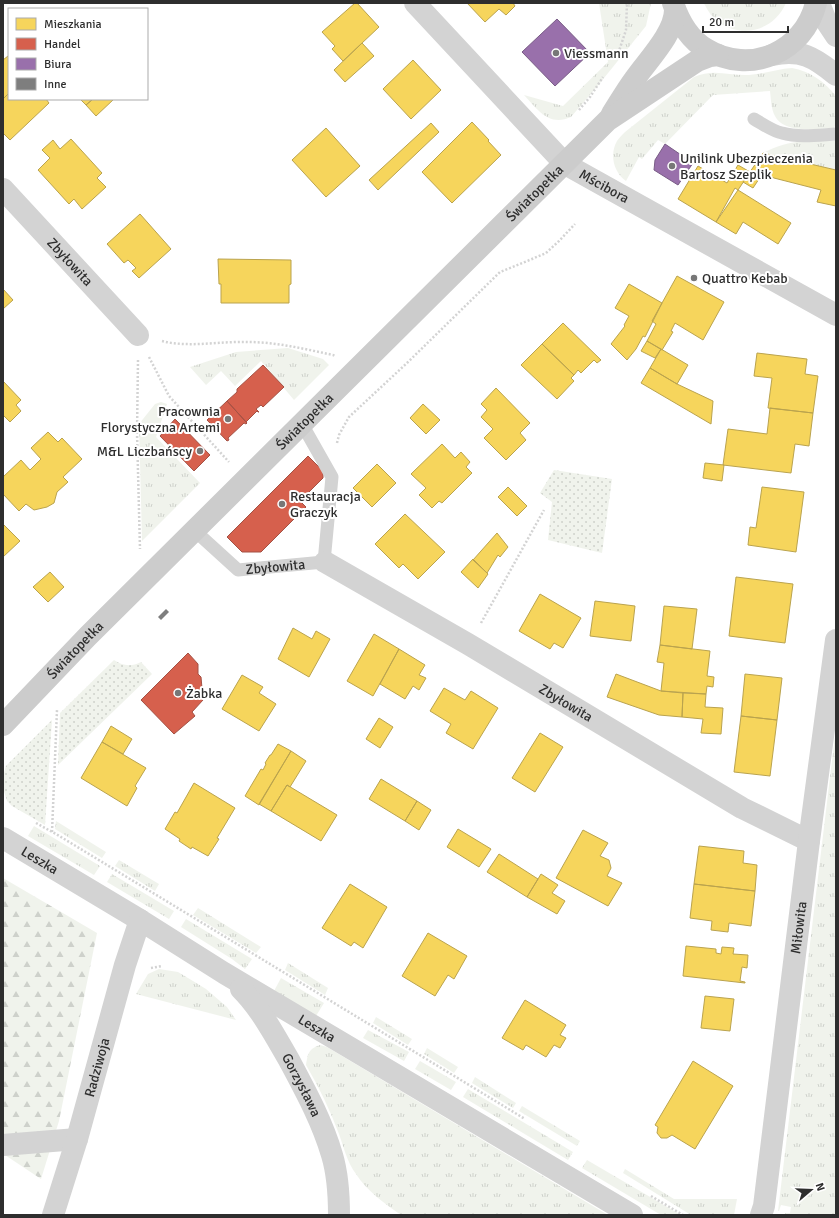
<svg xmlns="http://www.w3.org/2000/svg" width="839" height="1218" viewBox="0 0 839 1218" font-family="Signika,sans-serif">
<defs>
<pattern id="grass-tufts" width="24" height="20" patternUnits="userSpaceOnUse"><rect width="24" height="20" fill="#f0f3ec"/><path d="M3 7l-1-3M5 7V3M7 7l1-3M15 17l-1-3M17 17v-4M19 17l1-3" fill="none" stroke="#ced1cb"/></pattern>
<pattern id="forest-firs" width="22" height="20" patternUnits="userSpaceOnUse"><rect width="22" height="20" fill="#f0f3ec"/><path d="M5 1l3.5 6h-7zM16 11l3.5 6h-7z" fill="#ced1cb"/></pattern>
<pattern id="park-dots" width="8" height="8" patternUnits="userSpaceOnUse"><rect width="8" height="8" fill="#f0f3ec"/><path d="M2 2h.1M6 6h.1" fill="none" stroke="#ced1cb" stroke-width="1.8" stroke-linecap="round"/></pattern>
</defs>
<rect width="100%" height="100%" fill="#fff"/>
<!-- grass -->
<path fill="url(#grass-tufts)" d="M599 3H651L646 26 600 83 571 117C549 127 538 110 524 95L563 106 608 62Z
M704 3H786C770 40 720 40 704 3Z
M792 68C810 71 825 82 836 96V126H835L834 128C818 129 784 134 775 116 771 109 771 99 770 91L713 95 665 144 658 140 642 159 639 157 626 181C614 173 609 155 617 141 619 138 622 135 625 132L694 77C714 68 729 76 749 75 764 74 777 69 792 68Z
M805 141H836V170L763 153C779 145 787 143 805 141Z
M288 348 323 359 329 365 294 400 261 361 235 386 221 371 206 385 190 367 236 352Z
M161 402 167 404 156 437 200 483 142 541 139 424 155 404Z
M836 727V1215H785V1213H790L791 1207 781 1205 779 1211H778Z
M56 821 106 852 102 858 55 829Z
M34 826 100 866 94 875 28 836Z
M119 860 159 884 155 891 115 866Z
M112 874 174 911 169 919 107 882Z
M198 908 261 947 256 953 193 915Z
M186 919 252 959 245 969 232 959 181 927Z
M288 963 328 988 325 995 285 970Z
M159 969 178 972 193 981 206 989 227 1007 236 1020 136 994 148 974Z
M281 978 324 1003 316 1016 274 991Z
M376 1017 412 1039 408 1045 373 1023Z
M368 1030 409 1052 404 1061 363 1038Z
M320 1045 327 1047 608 1215H401C384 1203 367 1191 356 1174 347 1162 344 1148 339 1134 330 1110 319 1087 306 1065 308 1054 308 1049 320 1045Z
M427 1048 458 1067 454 1073 424 1054Z
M420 1061 456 1082 451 1090 415 1069Z
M475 1077 516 1103 513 1108 472 1083Z
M468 1089 573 1152 568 1160 463 1097Z
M522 1106 580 1141 577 1146 519 1111Z
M587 1160 681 1215H661L582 1168Z
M625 1169 674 1199H737L734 1215H691L623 1173Z"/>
<!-- forest -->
<path fill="url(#forest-firs)" d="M3 878 97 933 59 1121 41 1179 5 1155H3Z"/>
<!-- park -->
<path fill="url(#park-dots)" d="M554 470 612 479 602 553 548 540 552 502 540 493Z
M114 660C123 666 131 667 141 662L152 674 58 765 60 713Z
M52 720 45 825 12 806 7 801 3 788V776L6 766Z"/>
<!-- homes -->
<path fill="#f6d55c" stroke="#baa34e" d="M355 3H357L379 27 343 61 332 49 335 46 322 32Z
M467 3H513L515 6 506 15 499 9 485 22Z
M362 43 374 56 345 82 334 70Z
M8 56 9 57V93L3 99V60Z
M413 60 441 90 411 119 383 89Z
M9 93V99H46L49 103 10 140 3 133V99Z
M80 99H93L86 105Z
M93 99H114L96 116 86 105Z
M472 122 489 140 488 141 501 155 452 203 422 172Z
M431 123 439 132 378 190 369 180Z
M326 128 360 166 326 197 292 160Z
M71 139 102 173 97 178 106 187 82 209 74 199 69 204 38 170 50 158 42 150 53 140 60 149Z
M763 153 836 170V206L817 202 821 190 770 177 763 173 753 188 743 182Z
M738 165 750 172 738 190 735 188 716 222 678 199 698 166 727 183Z
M738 190 791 223 778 244 743 222 736 234 716 222Z
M140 214 171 249 139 278 132 271 136 268 128 260 124 263 107 244Z
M218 259 291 260V284L289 285V303H221V284H219Z
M677 276 724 302 703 340 675 323 671 331 673 332 662 350 647 341 656 324 652 321Z
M629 284 662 303 645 337 643 336 636 349 627 360 611 344 625 326 624 325 629 316 615 308Z
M3 289 13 300 3 309Z
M563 323 601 360 597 363 594 360 581 373 578 370 574 375 542 344Z
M647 341 661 349 655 358 641 351Z
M542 344 574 375 571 378 574 381 557 399 521 365Z
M661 349 688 365 677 384 650 368Z
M757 353 807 359 805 374 818 376 813 413 768 408 772 378 754 376Z
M650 368 677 384 713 401 711 424 641 383Z
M3 381 21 400 16 405 21 411 10 422 4 416 3 417Z
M496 388 530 423 520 433 526 440 506 460 484 438 493 429 481 417 487 410 481 404Z
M423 404 440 420 426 434 410 418Z
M770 408 813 413 809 446 795 444 791 473 723 465 728 429 767 434Z
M48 432 58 442 62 438 82 459 63 477 68 482 57 492 54 503 47 507 34 510 26 504 19 511 3 494V477L21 460 30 470 41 459 31 448Z
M442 444 455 458 461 452 470 462 466 467 472 473 442 503 439 501 432 508 419 495 426 488 411 474Z
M705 463 724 465 722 481 703 478Z
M377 464 396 483 372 507 353 488Z
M508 487 527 506 517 516 498 497Z
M762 487 804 492 796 552 748 545 750 527 756 528Z
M405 514 445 552 418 579 403 564 399 568 375 544Z
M3 524 20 541 3 557Z
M497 533 508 547 500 557 498 555 487 573 473 560Z
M473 559 488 574 478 588 461 572Z
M50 572 64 587 48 602 33 587Z
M736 577 793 584 785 643 729 636Z
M540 594 581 618 563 648 554 643 550 649 519 631Z
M595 601 635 606 631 641 590 636Z
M664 606 697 609 692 649 660 645Z
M293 628 312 639 316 631 330 639 309 677 278 659Z
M374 634 399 649 373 696 347 681Z
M660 645 710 651 707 676 714 677 713 687 707 686 706 694 661 691 664 663 657 662Z
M399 649 425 665 419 675 426 678 419 690 413 686 405 699 380 684Z
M616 674 661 691 683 693 682 717 659 715 607 697Z
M745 674 782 678 777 720 741 716Z
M242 675 263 687 259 693 276 704 259 731 222 709Z
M444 688 465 700 471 691 498 708 473 749 446 733 451 724 430 711Z
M683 693 706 694 705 707 723 708 721 734 701 733 703 719 682 717Z
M741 716 777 720 770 776 734 772Z
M379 718 393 727 380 748 366 739Z
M111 726 132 739 123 754 102 742Z
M540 733 563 747 535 792 512 778Z
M102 742 146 768 135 786 137 788 127 806 81 778Z
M278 744 291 751 259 805 245 796 261 769 263 770 266 764 265 763 270 755H271Z
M291 751 306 761 290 787 287 785 271 811 259 804Z
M381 779 417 801 405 821 369 799Z
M194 783 235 808 217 838 219 839 208 856 192 847 191 849 179 841 180 839 165 829 175 812 177 813Z
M287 785 337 815 321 841 271 811Z
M417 801 431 810 419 830 405 821Z
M458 829 491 849 479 867 447 847Z
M583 830 608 843 600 856 609 860 611 868 607 876 622 883 608 906 556 878Z
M699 846 744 851 743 863 757 865 755 891 694 884Z
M499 854 538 879 527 897 487 872Z
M541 874 558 885 552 893 565 901 557 914 527 897Z
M350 884 387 907 363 948 354 942 351 946 322 928Z
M694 884 755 891 751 926 729 923 728 932 711 930 712 921 690 918Z
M428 933 467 956 454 979 448 975 435 996 402 976Z
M686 946 716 949V953L721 954 722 947 734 948 733 954 748 955 747 968 742 967 740 981 745 982V983L683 976Z
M705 996 734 999 730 1031 701 1028Z
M525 1000 566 1025 560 1035 566 1038 560 1048 554 1045 546 1057 526 1045 523 1050 502 1038Z
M693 1061 733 1086 695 1149 672 1135 667 1138H661L657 1133 658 1127 655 1125Z"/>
<!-- shops -->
<path fill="#d6604d" stroke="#a45144" d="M263 365 284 387 263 407 261 405 256 409 259 412H258L257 411 246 422 227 401 237 392V389Z
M227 401 247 423 246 424 244 423 228 438 229 440 227 441 207 420Z
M175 419 210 455 194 471 160 436Z
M308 456 323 471V478L300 501 306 507 261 552H242L227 537Z
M188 653 198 664V674L201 677 203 700 192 712 195 716 174 734 141 700Z"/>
<!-- offices -->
<path fill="#9970ab" stroke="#795c86" d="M557 19 590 53 555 86 522 52Z
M665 144 693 163 678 185 654 170 655 160Z"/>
<!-- building -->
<path fill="#7e7e7e" d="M166 609 169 612 161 620 158 617Z"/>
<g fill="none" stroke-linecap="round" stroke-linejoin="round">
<!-- path -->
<path stroke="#d3d3d3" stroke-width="2.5" stroke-dasharray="2 2" stroke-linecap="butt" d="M617 57 626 30 627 3
M579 110 590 97 603 77
M162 341C189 348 220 341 248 342 276 342 305 349 333 355L335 356
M149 357 169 396 229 462
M138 360 137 433 140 549
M337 443 339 435 349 417 407 363 500 272 532 259 546 253 559 241 575 224
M481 623 544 510
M36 823 56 834 525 1119
M52 832 57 710
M151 968 162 966
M651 1196 683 1215"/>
<!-- lane -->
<g stroke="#d3d3d3" stroke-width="13">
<path d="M754 119C763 124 772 131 782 133 799 138 819 135 836 134"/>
<path id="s1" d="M194 530 238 570 324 562 332 477 302 424"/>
</g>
<!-- street -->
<g stroke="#d3d3d3" stroke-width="22">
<path id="s2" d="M415 3 565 164 836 315"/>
<path d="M819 3 826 21 836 36"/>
<path d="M772 55C801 49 814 57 836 75"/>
<path id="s3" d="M3 189 138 335"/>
<path id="s4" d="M325 562 468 644 742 808 809 841"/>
<path id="s5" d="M3 838 140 920 224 973 632 1215"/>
<path id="s6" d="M241 989C261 1009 275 1036 289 1060 305 1090 322 1121 332 1155 338 1175 339 1194 339 1215"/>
<path d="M3 1145 77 1139"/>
<path id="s7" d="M53 1215 77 1139 125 965 140 920"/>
<path id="s8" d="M761 1215 764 1206 809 841 836 640"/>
</g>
<!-- secondary -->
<g stroke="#ccc" stroke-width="22">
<path d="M673 3C679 21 689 39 706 49 750 76 804 52 816 3"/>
<path d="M612 114C619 103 626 91 634 80 647 61 675 33 675 10"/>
<path id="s9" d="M3 725 88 636 608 120 697 61 710 56 718 55"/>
</g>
</g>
<!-- markers -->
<g fill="#777" stroke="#fff" stroke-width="1.5">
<circle cx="556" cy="53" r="4"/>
<circle cx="672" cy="166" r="4"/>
<circle cx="694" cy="278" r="4"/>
<circle cx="228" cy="419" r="4"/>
<circle cx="200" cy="451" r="4"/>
<circle cx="282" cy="504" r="4"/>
<circle cx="178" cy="693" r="4"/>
</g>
<g text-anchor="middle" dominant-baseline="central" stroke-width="4" stroke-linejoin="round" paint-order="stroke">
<!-- poi labels -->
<g font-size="14" fill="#2e2e2e" stroke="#fff" text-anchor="start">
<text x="564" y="53">Viessmann</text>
<text x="680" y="158">Unilink Ubezpieczenia<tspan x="680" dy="16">Bartosz Szeplik</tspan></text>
<text x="702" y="278">Quattro Kebab</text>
<text x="220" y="411" text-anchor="end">Pracownia<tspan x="220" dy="16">Florystyczna Artemi</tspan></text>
<text x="192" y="451" text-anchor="end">M&amp;L Liczbańscy</text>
<text x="290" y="496">Restauracja<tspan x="290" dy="16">Graczyk</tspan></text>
<text x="186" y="693">Żabka</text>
</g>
<!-- street labels -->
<g font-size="14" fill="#2e2e2e" stroke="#fff">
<text stroke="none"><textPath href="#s2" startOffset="265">Mścibora</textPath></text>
<text stroke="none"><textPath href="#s9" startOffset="752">Światopełka</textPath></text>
<text stroke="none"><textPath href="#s3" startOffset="99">Zbyłowita</textPath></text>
<text stroke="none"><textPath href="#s9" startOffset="428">Światopełka</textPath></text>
<text stroke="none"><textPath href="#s1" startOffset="97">Zbyłowita</textPath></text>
<text stroke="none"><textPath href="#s9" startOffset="104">Światopełka</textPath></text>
<text stroke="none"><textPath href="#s4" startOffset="279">Zbyłowita</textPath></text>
<text stroke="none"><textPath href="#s5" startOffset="43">Leszka</textPath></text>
<text stroke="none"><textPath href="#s8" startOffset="290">Miłowita</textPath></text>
<text stroke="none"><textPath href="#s5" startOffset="367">Leszka</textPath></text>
<text stroke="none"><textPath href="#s7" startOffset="154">Radziwoja</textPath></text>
<text stroke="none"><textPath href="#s6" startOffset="114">Gorzysława</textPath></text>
</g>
</g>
<!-- border -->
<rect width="839" height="1218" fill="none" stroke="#2e2e2e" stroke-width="8"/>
<!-- legend -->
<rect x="8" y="8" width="140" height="92" fill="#ffffff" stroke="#ababab"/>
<rect x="16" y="18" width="20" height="12" fill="#f6d55c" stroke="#ababab"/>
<text x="44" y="28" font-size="12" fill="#2e2e2e">Mieszkania</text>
<rect x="16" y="38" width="20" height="12" fill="#d6604d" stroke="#ababab"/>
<text x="44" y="48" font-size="12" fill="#2e2e2e">Handel</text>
<rect x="16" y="58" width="20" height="12" fill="#9970ab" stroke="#ababab"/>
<text x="44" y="68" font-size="12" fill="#2e2e2e">Biura</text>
<rect x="16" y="78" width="20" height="12" fill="#7e7e7e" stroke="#ababab"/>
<text x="44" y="88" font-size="12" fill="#2e2e2e">Inne</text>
<!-- north arrow -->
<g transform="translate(811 1190) rotate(71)" stroke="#ffffff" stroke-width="3" paint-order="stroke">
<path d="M0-3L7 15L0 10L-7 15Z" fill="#2e2e2e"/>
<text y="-6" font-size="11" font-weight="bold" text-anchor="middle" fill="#2e2e2e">N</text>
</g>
<!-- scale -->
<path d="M703 26v6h85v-6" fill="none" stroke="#2e2e2e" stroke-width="2"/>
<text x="709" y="26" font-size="12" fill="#2e2e2e" stroke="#ffffff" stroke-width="3" paint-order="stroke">20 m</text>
</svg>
